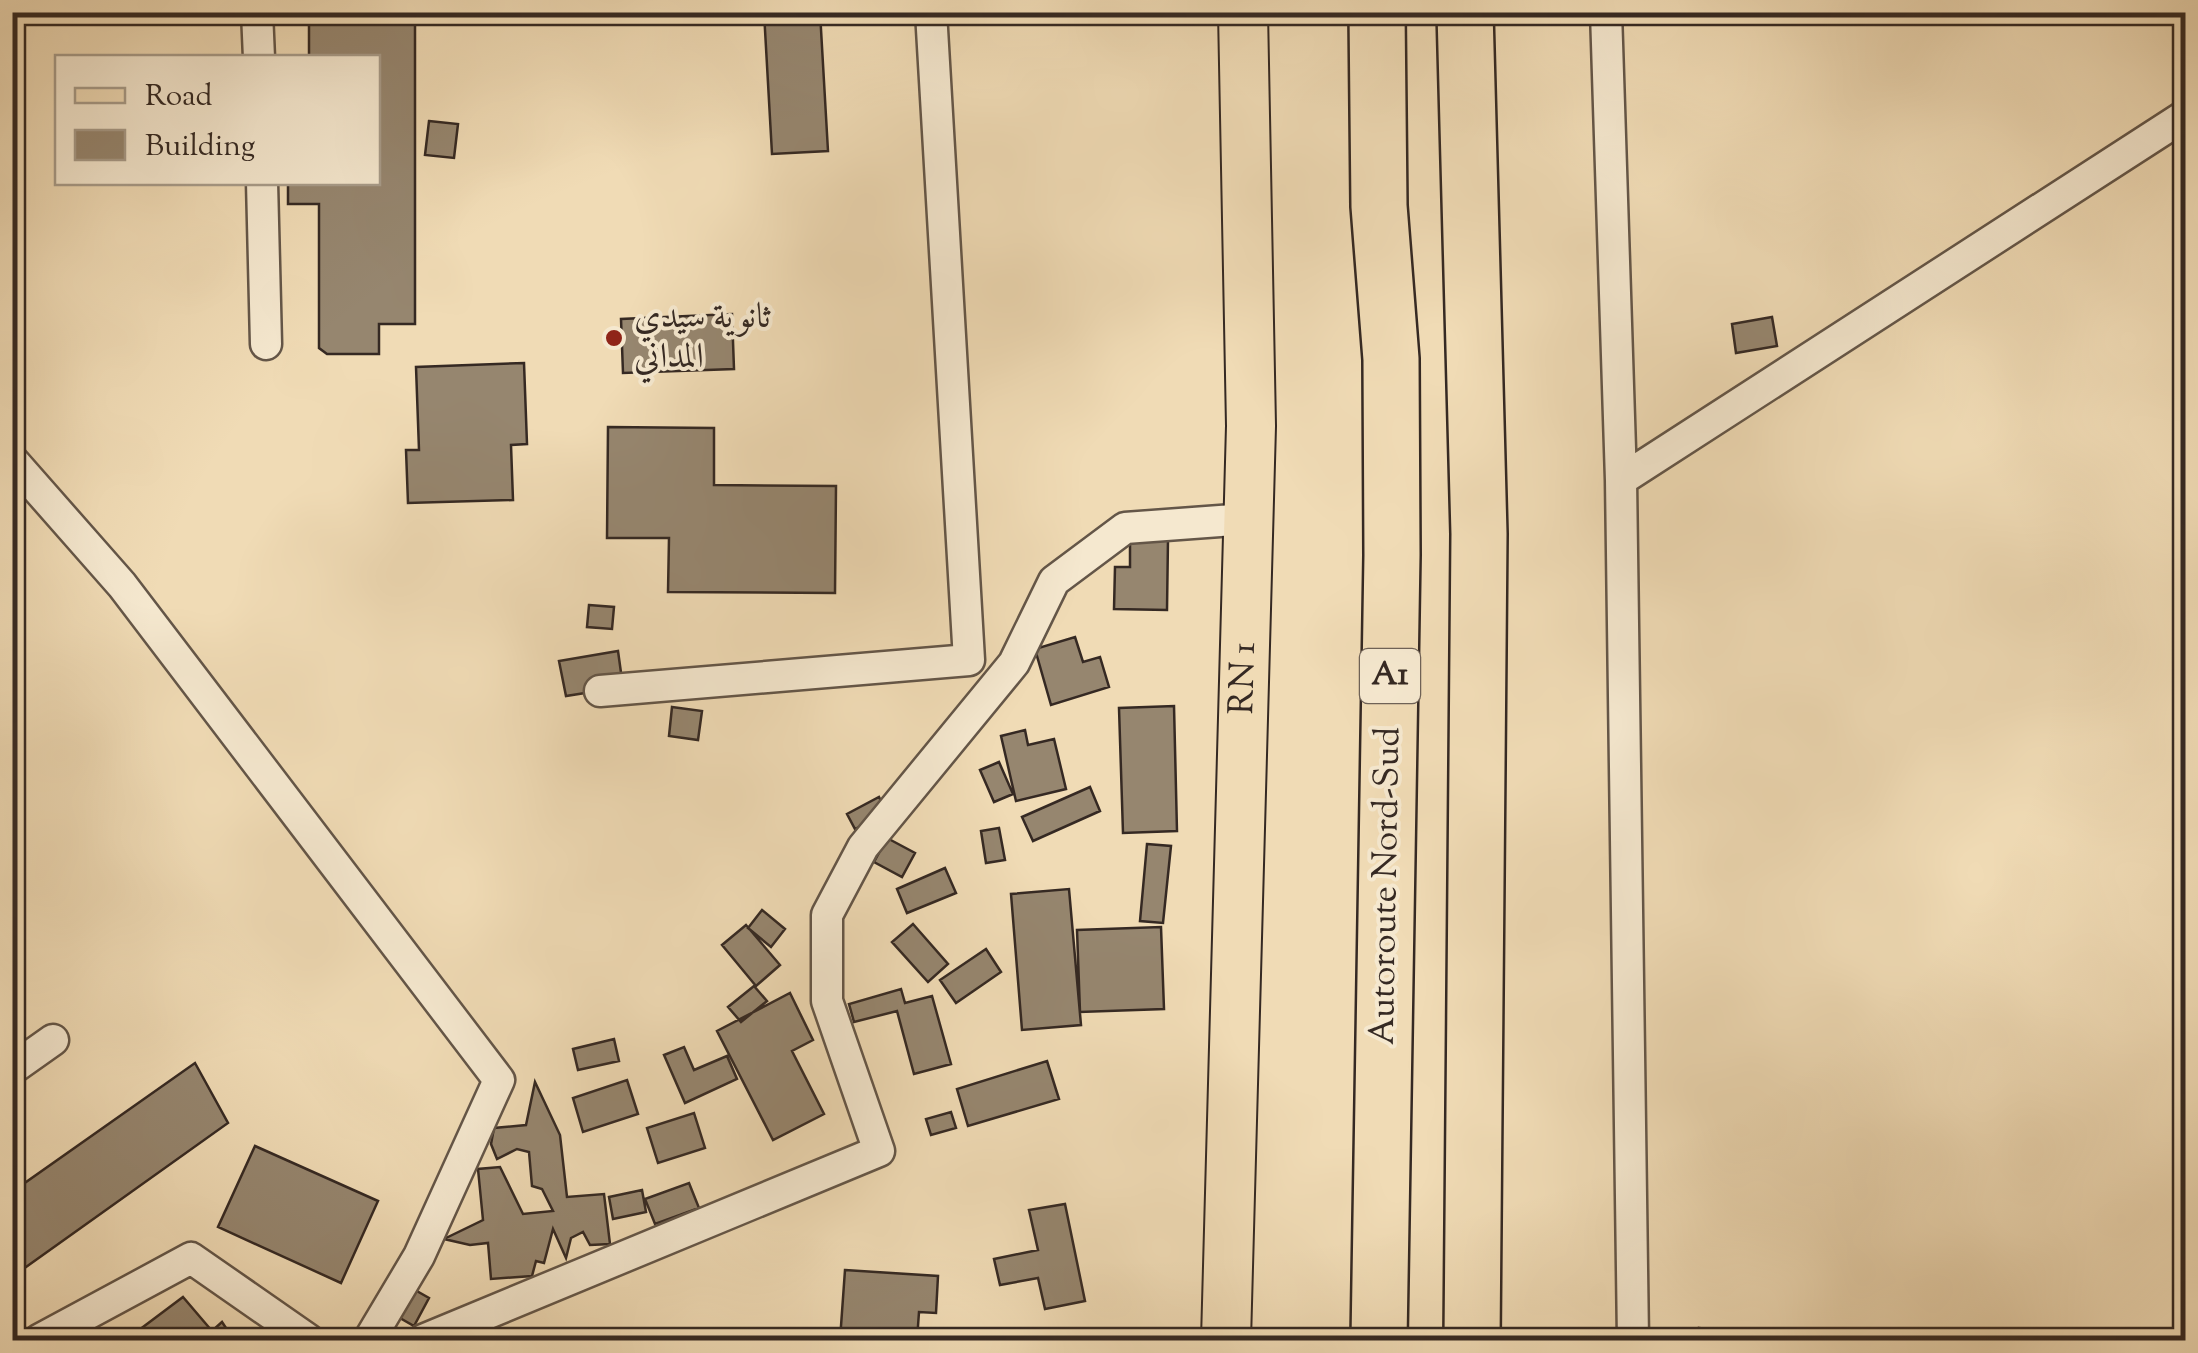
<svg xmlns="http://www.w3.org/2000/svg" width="2198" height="1353" viewBox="0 0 2198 1353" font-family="'Sorts Mill Goudy',Amiri,serif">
<rect width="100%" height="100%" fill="#f0dbb5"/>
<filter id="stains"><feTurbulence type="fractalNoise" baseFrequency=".002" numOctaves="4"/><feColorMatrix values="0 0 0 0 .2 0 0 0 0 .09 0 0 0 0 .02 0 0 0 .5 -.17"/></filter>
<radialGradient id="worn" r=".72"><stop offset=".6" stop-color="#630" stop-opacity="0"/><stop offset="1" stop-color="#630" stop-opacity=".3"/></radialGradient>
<!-- building -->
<path fill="#96866f" stroke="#352923" stroke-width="2.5" d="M309 12H415V324H379V354H327L319 348V204H288V182H378V58H309Z
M764 12H820L828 151 772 154Z
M429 121 458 124 454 158 425 155Z
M732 314 734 369 623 373 621 319Z
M1772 317 1777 346 1736 353 1732 324Z
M524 363 527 444 511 445 513 500 408 503 406 450H419L416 367Z
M608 427 714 428V485L836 486 835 593 668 592 669 538H607Z
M1130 538 1168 539 1167 610 1114 609 1115 567H1130Z
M589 605 614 607 612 629 587 627Z
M1075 637 1083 662 1100 657 1109 687 1051 705 1035 649Z
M618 651 623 687 566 696 559 661Z
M1174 706 1177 831 1123 833 1119 708Z
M672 707 702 711 698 740 669 736Z
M1025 730 1028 745 1054 739 1066 789 1016 801 1001 736Z
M999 762 1013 794 994 802 980 770Z
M1090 787 1100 811 1033 841 1022 817Z
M879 797 887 813 855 829 847 814Z
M999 828 1005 860 986 863 981 831Z
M887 838 915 853 902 877 874 862Z
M1147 844 1171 846 1163 923 1140 921Z
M945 868 956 893 907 913 897 889Z
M1069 889 1081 1025 1022 1030 1011 894Z
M762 910 785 929 771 947 748 928Z
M913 924 948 964 928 982 892 942Z
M746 925 780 965 756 986 722 945Z
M1161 927 1164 1009 1080 1012 1077 930Z
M986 949 1001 972 956 1003 940 980Z
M754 986 767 1001 741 1022 728 1007Z
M901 989 905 1003 932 996 951 1064 914 1074 897 1011 854 1022 849 1004Z
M790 993 813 1040 792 1051 824 1114 773 1140 717 1031Z
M614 1039 619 1061 578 1070 573 1049Z
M684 1047 694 1070 727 1056 737 1079 685 1103 664 1055Z
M1047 1061 1059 1099 968 1126 957 1089Z
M195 1063 228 1123 12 1277V1192Z
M627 1080 638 1114 583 1132 573 1098Z
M535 1082 560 1135 567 1197 604 1194 610 1244 590 1245 583 1232 571 1238 566 1258 553 1229 544 1263 536 1261 532 1276 491 1279 488 1243 470 1245 444 1239 483 1220 478 1169 500 1167 523 1214 553 1211 542 1189 532 1186 529 1152 517 1149 497 1159 491 1144 494 1128 526 1125Z
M951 1112 956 1128 931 1135 926 1119Z
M694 1113 705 1148 658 1163 647 1128Z
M255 1146 378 1201 341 1283 218 1227Z
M689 1183 699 1208 655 1224 645 1199Z
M642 1190 646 1212 613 1219 609 1197Z
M1065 1204 1085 1301 1045 1309 1038 1278 1000 1285 994 1259 1038 1250 1029 1210Z
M845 1270 938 1276 936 1313 919 1312 917 1340H840Z
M408 1286 429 1298 414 1326 393 1314Z
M183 1297 212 1331 222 1322 234 1340H147L139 1330Z
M1699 1328 1765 1336V1340H1698Z"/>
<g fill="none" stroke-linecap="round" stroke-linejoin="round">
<defs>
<path id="street" d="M257 12 259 58
M1606 12 1621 480 1633 1340
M262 182 266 344
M12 460 122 585 499 1080 419 1256 369 1340
M1621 480 2186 115
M600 691 969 660 931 12
M12 1069 53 1040
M39 1340 191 1258 309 1340
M423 1340 879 1151 827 1001V915L863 847 1014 663 1054 581 1125 528 1247 519"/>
<g id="primary">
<path id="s1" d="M1226 1340 1251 426 1243 12"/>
</g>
<path id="highway" d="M1377 12 1379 206 1391 359 1392 555 1379 1340
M1465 12 1479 534 1472 1340"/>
</defs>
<!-- street casing -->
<use href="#street" stroke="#645648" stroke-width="35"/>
<!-- primary casing -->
<use href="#primary" stroke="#352923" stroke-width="52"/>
<!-- highway casing -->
<use href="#highway" stroke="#352923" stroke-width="60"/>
<!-- street -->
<use href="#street" stroke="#f5e8cf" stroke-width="30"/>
<!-- primary -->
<use href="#primary" stroke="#f0dbb5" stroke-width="48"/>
<!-- highway -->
<use href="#highway" stroke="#f0dbb5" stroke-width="55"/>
</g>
<!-- markers -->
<circle fill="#8f2418" stroke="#f5e8cf" stroke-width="4" cx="614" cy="338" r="10"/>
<g text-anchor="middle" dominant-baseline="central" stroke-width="8" stroke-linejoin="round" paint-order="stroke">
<!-- shield labels -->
<rect fill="#f5e8cf" stroke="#6f6257" stroke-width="2.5" x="1360" y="649" width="60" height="54" rx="8"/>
<g font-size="32" font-weight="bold" fill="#352923">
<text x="1390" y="676">A1</text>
</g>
<!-- poi labels -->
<g font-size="35" fill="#352923" stroke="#f5e8cf" text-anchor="start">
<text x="634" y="318">ثانوية سيدي<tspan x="634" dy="40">المداني</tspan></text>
</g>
<!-- street labels -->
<g font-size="35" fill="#352923" stroke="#f5e8cf">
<text stroke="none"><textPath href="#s1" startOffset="662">RN 1</textPath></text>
<text transform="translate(1387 886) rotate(-89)">Autoroute Nord-Sud</text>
</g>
</g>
<!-- margin -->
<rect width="2198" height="1353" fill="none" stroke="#f0dbb5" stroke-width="50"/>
<rect x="15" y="15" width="2168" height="1323" fill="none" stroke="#352923" stroke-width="5"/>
<rect x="25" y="25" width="2148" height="1303" fill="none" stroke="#352923" stroke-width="2.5"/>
<!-- legend -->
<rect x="55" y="55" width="325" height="130" fill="#f5e8cf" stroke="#a89c8a" stroke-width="2.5"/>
<rect x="75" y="88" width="50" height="15" fill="#f0dbb5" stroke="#a89c8a" stroke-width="2.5"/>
<text x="145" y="105" font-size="30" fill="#352923">Road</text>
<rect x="75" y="130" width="50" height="30" fill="#96866f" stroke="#a89c8a" stroke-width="2.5"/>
<text x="145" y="155" font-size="30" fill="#352923">Building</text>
<rect width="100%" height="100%" filter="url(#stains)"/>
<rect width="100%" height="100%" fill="url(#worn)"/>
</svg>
